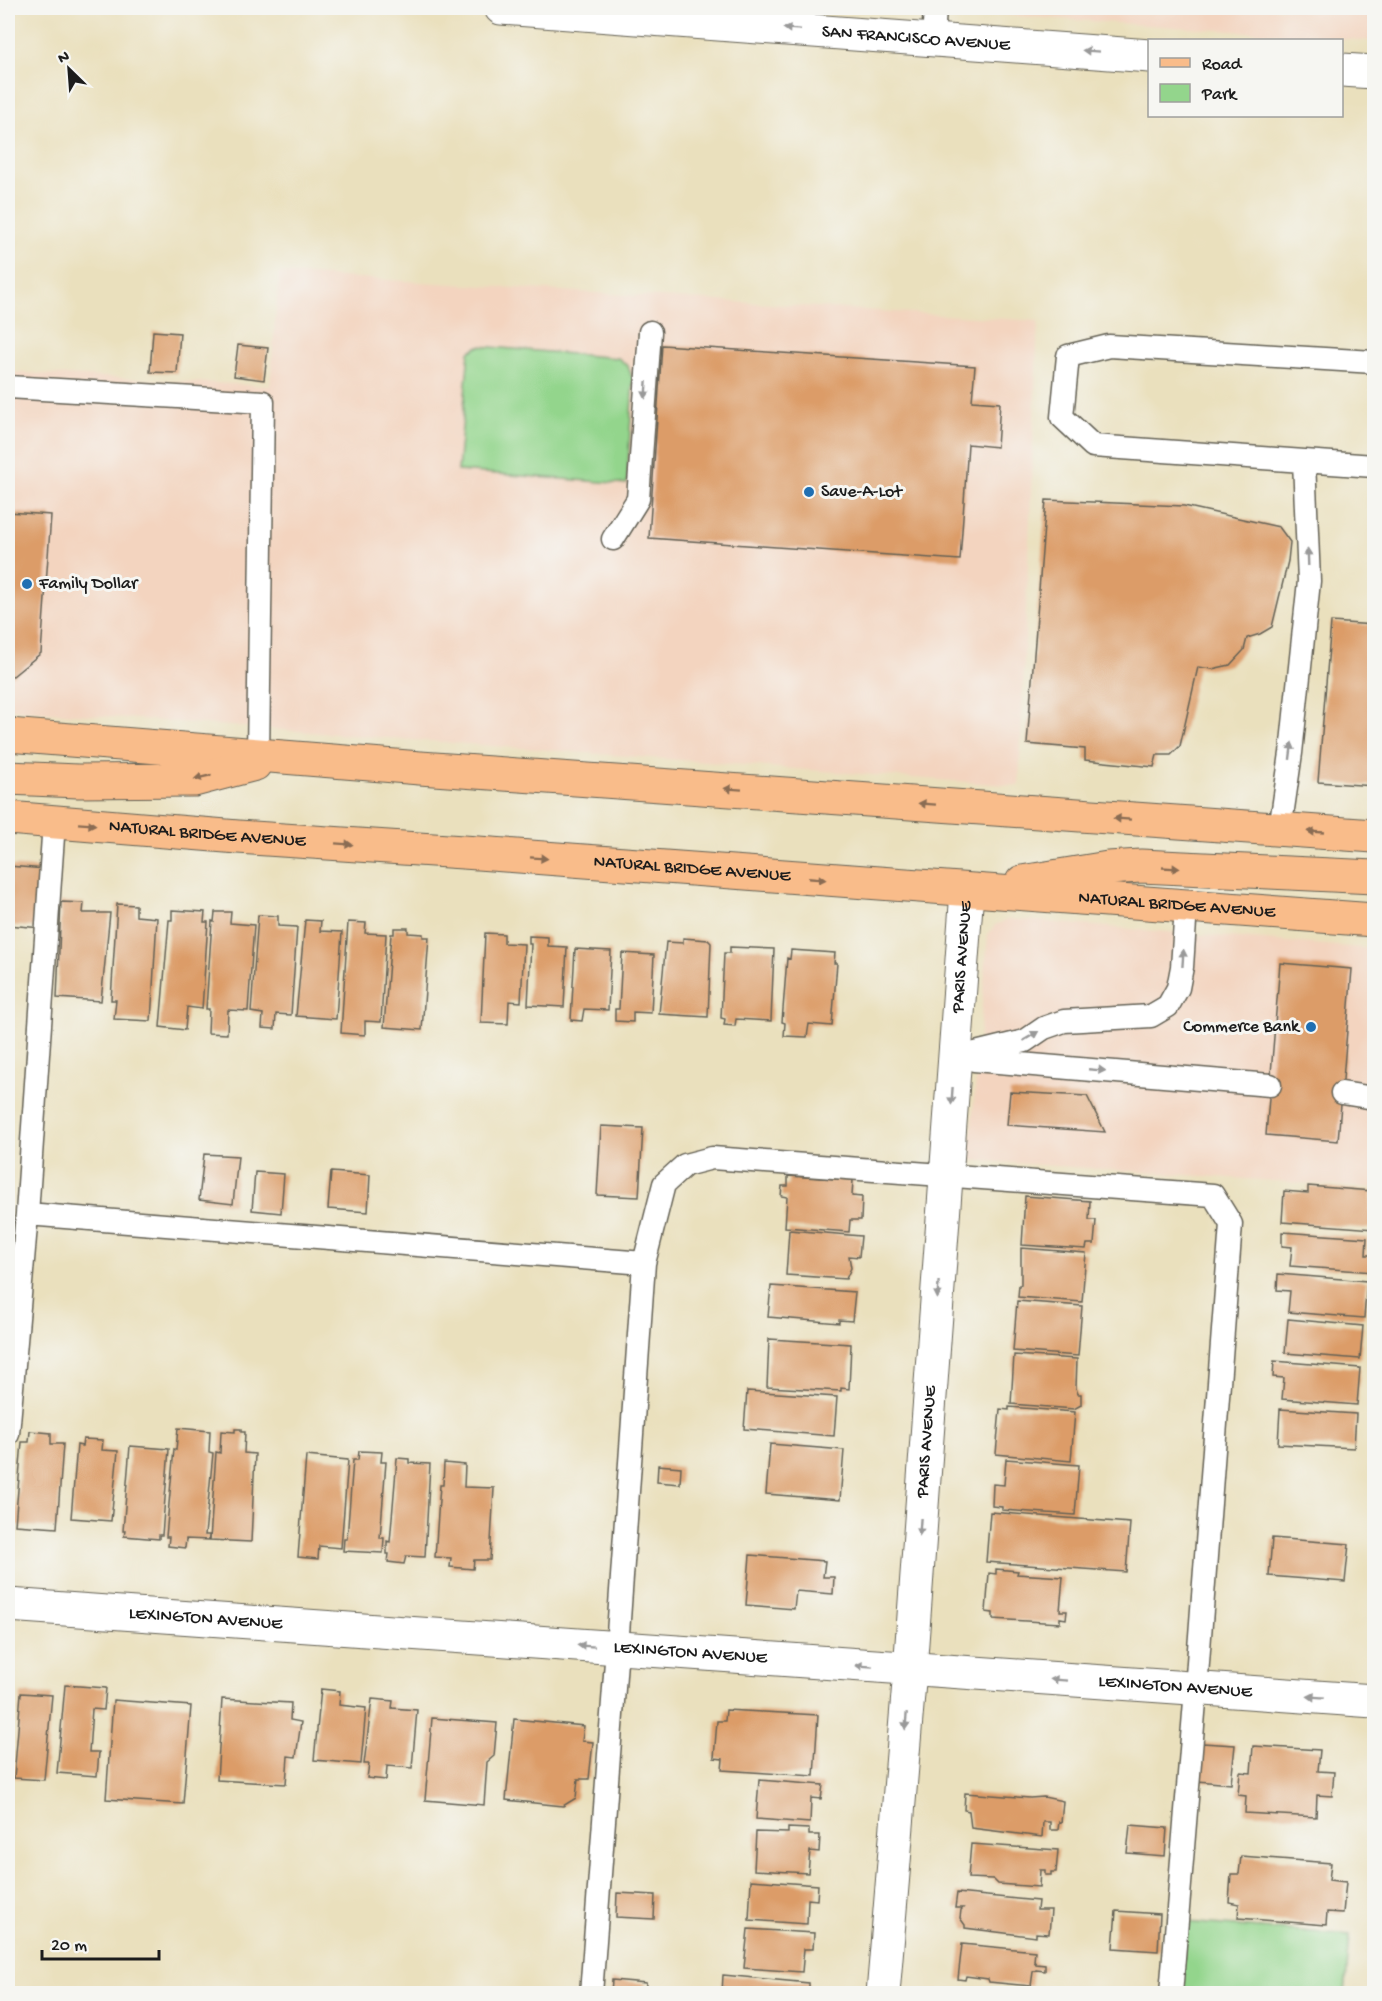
<svg xmlns="http://www.w3.org/2000/svg" width="1382" height="2001" viewBox="0 0 1382 2001" font-family="'Gochi Hand',sans-serif">
<rect width="100%" height="100%" fill="#f6f6f2"/>
<filter id="ink" filterUnits="userSpaceOnUse"><feTurbulence type="fractalNoise" baseFrequency=".0167" numOctaves="2"/><feDisplacementMap in="SourceGraphic" scale="12" xChannelSelector="R" yChannelSelector="G"/><feConvolveMatrix kernelMatrix="1 2 1 2 8 2 1 2 1" color-interpolation-filters="sRGB"/></filter>
<filter id="wash" filterUnits="userSpaceOnUse"><feTurbulence type="fractalNoise" baseFrequency=".008" numOctaves="4" result="noise"/><feDisplacementMap in="SourceGraphic" scale="24" xChannelSelector="R" yChannelSelector="G"/><feGaussianBlur stdDeviation="1.35" result="paint"/><feColorMatrix in="noise" values="0 0 0 0 0 0 0 0 0 0 0 0 0 0 0 0 0 1.4 0 .05"/><feComposite in="paint" operator="in"/></filter>
<g filter="url(#wash)">
<rect width="100%" height="100%" fill="#eae0bd"/>
<!-- built -->
<path fill="#f3d4bf" d="M948 8H1374V41L947 11Z
M279 273 1038 321 1019 786 8 709V372L270 386Z
M1010 919 1374 949V1188L969 1160 988 934 995 925Z"/>
<!-- green -->
<path fill="#93d58c" stroke="#587854" stroke-width="1.5" d="M479 346 618 358 628 366 633 380 627 484 458 471 469 352Z
M1186 1922 1350 1935 1345 1993 1180 1994Z"/>
<g id="blocks">
<!-- building -->
<path fill="#dc9c67" d="M153 331 180 333 177 373 150 372Z
M238 345 268 348 264 380 234 376Z
M662 345 975 366 972 401 1000 403 997 447 968 444 960 560 649 538Z
M1046 500 1184 506 1279 527 1290 542 1288 561 1272 627 1260 634 1247 638 1244 650 1230 665 1212 669 1198 667 1180 746 1171 755H1157L1154 767 1085 760V749L1027 744Z
M8 512 51 515 41 653 13 676 8 675Z
M1331 622 1374 625V786L1318 782Z
M8 866 46 869 41 928 8 925Z
M61 902 84 903 83 913H110L101 1001 57 998Z
M117 904 136 905V916L157 918 151 1021 114 1019 116 1000H111Z
M172 910 205 912 204 922H208L202 1009 187 1007 185 1030 160 1027 169 920H172Z
M215 912H231L230 923 254 925 248 1011 228 1010 227 1034 208 1033 209 1009H206L212 921 214 922Z
M258 915 278 916V926L297 927 291 1015 276 1014 275 1029 262 1028 263 1014 251 1012Z
M305 920 321 921 320 931 342 932 336 1019 296 1016Z
M348 922 366 923 365 933 386 934 381 1022 365 1021V1035L341 1033Z
M394 928H408V933L423 934V937H429L422 1030 384 1027 391 934H394Z
M485 933 504 934V943L524 944 521 1002 509 1001 508 1024 481 1023Z
M529 936 548 937V946L567 947 564 1007 528 1005 531 944H529Z
M683 938 708 940 711 943 708 1017 659 1014 666 942 683 943Z
M730 947 774 949 771 1021 736 1019 735 1026 724 1025 725 1019 721 1018 724 953H730Z
M575 949 611 951 608 1010 584 1009 582 1021 571 1020Z
M791 950 835 953 834 963H837L832 1026 809 1024 807 1037 784 1036 785 1023 782 1022 787 958 790 959Z
M622 953 654 955 651 1013 633 1012V1022L615 1021V1009H619Z
M1280 963 1352 969 1338 1141 1266 1135Z
M1010 1092 1087 1096 1105 1132 1007 1125Z
M601 1126 643 1128 639 1197 597 1195Z
M204 1154 238 1156 233 1204 199 1200Z
M255 1172 284 1174 281 1213 252 1210Z
M331 1172 370 1175 368 1212 328 1209Z
M788 1176 853 1180 852 1196 862 1197 861 1220H850L849 1232 785 1227 787 1197 781 1196 782 1186H788Z
M1308 1186 1372 1191 1370 1213H1374V1229L1282 1222 1284 1191 1308 1193Z
M1025 1196 1090 1201 1089 1220H1096L1094 1244H1087L1086 1249 1022 1245Z
M789 1230 861 1236 859 1257 849 1256 851 1268 846 1279 786 1275Z
M1282 1232 1367 1238 1366 1255H1374V1272L1290 1266 1292 1247 1282 1246Z
M1021 1248 1086 1253 1082 1302 1018 1297 1019 1285H1021Z
M1278 1274 1367 1281 1364 1318 1288 1312 1290 1291 1277 1290Z
M771 1286 855 1292 852 1321 839 1320V1323L768 1317Z
M1017 1301 1082 1306 1078 1356 1013 1351Z
M1288 1319 1363 1326 1360 1359 1285 1353Z
M769 1339 851 1344 849 1389 841 1388V1391L767 1387Z
M1014 1355 1077 1359 1076 1388 1078 1394H1081V1405L1074 1409 1011 1404Z
M1274 1361 1360 1368 1357 1405 1282 1399 1284 1378 1273 1377Z
M747 1391 837 1397 834 1436 744 1429Z
M1009 1407 1075 1412 1071 1461 996 1454 1000 1409 1009 1410Z
M1280 1409 1356 1414 1354 1448 1278 1444Z
M178 1428 210 1431 209 1452 213 1453 205 1535H209V1540L186 1539 185 1548 168 1546 169 1537H166L174 1449 176 1450Z
M235 1429H241V1432H245L244 1453 255 1454 251 1542 210 1540 216 1452 220 1453 221 1431 235 1432Z
M30 1431 51 1433V1444H63L57 1528 15 1525 22 1442H29Z
M83 1439 103 1440 102 1450 118 1451 111 1521 71 1518 77 1445 82 1446Z
M770 1444 844 1450 840 1500 766 1494Z
M130 1446 169 1449 162 1535H159V1539L124 1536 125 1531H123Z
M359 1451 382 1452 381 1462H386L380 1538H384L383 1553 343 1551 344 1539H347L353 1460H358Z
M306 1456 348 1460 341 1548 319 1546 318 1559 298 1557Z
M397 1458 409 1459V1463L430 1464 425 1557 406 1556 404 1564 388 1562 389 1554H387V1541L390 1542Z
M1006 1459 1079 1465 1075 1515 1002 1510V1507L992 1506 993 1484 1004 1485Z
M444 1463 465 1465 464 1487 494 1488 490 1560H474L473 1569 450 1567 451 1558 435 1557 440 1485H443Z
M658 1465 681 1467 680 1484 657 1482Z
M990 1512 1130 1523 1126 1572 986 1562Z
M1272 1538 1349 1544 1345 1582 1269 1576Z
M750 1555 825 1561 823 1577H834L833 1594 796 1591 794 1609 746 1605Z
M996 1569 1018 1571 1017 1574 1063 1577 1060 1611H1067L1066 1619 1060 1618V1623L993 1619V1613L986 1612 989 1573 996 1574Z
M65 1685 106 1688 104 1710 92 1709 89 1752H99L97 1776 57 1773Z
M321 1689 340 1691 339 1705 366 1708 361 1764 314 1760Z
M21 1693 52 1695 44 1780 14 1778Z
M222 1699 291 1703 290 1720 301 1722 296 1757 288 1756 286 1784 217 1780Z
M372 1699 393 1701 392 1708 417 1710 412 1768 387 1766 386 1780 367 1778 369 1764H364Z
M113 1700 191 1706 183 1804 106 1799Z
M726 1710 818 1715 814 1776 722 1770 723 1759 714 1758 717 1721H725Z
M432 1718 497 1723 494 1756 487 1762 484 1805 425 1800Z
M514 1719 584 1726 582 1741 593 1742 589 1779H578L576 1798 563 1806 506 1800Z
M1202 1743 1235 1745 1231 1784 1198 1781Z
M1253 1746 1320 1750 1318 1771 1334 1772 1332 1796 1317 1795 1316 1817 1245 1813 1246 1796 1238 1795 1240 1772 1251 1773Z
M759 1780 823 1785 821 1799 811 1798 810 1823 756 1819Z
M965 1793 1030 1798 1044 1797 1063 1801 1061 1823 1059 1822 1058 1830H1050V1822H1043L1042 1837 971 1828 969 1811 964 1810Z
M1130 1825 1167 1828 1165 1856 1127 1853Z
M788 1828 809 1829V1835H820L819 1852 810 1851 808 1873 754 1870 756 1832 788 1833Z
M971 1844 1058 1850 1056 1872H1051V1875H1045V1870H1040L1039 1887 998 1884 993 1879 968 1878Z
M1241 1856 1331 1863 1329 1880 1346 1882 1343 1913 1327 1912 1326 1925 1238 1918 1239 1904 1229 1902 1231 1874H1239Z
M751 1880 818 1885 817 1900 808 1899 807 1924 749 1920Z
M617 1893 655 1895 654 1919 616 1917Z
M957 1893 1038 1901 1037 1910H1051L1049 1934 1036 1933V1937L965 1928V1925L960 1918 961 1910 963 1908H955Z
M1116 1911 1160 1914 1158 1951 1113 1948Z
M748 1929 814 1933 813 1949H804L802 1972 744 1968Z
M962 1944 1035 1951 1034 1961 1036 1964 1045 1965V1971L1036 1970 1033 1972 1031 1986 989 1982 988 1979 966 1976 965 1980 958 1979Z
M723 1975 809 1983V1994H722Z
M612 1980 646 1983 645 1994H611Z"/>
</g>
</g>
<g filter="url(#ink)">
<use href="#blocks" fill-opacity="0" stroke="#646154" stroke-width="1.5"/>
<g fill="none" stroke-linecap="round" stroke-linejoin="round">
<defs>
<path id="service" d="M933 40 935 8
M1374 362 1109 346 1068 356 1062 417 1093 446 1374 466
M8 387 263 402 258 756
M613 539 638 499 650 332
M1280 830 1291 753 1309 581 1304 461
M955 1058 1025 1041 1044 1028 1064 1021 1151 1016 1168 1006 1178 988 1182 967 1186 907
M974 1060 1270 1085
M1342 1093 1374 1098
M27 1214 644 1263
M8 1434 27 1214 54 822
M591 1994 617 1648 644 1263 664 1184 685 1165 712 1158 1213 1195 1231 1224 1196 1689 1171 1994"/>
<g id="minor">
<path id="s1" d="M501 8 1150 56"/>
<path d="M1342 70 1374 72"/>
<path id="s2" d="M8 1605 1374 1701"/>
<path id="s3" d="M883 1994 910 1670 967 891"/>
</g>
<g id="primary">
<path d="M8 735 420 768 1374 836"/>
<path d="M8 778 78 781 194 780 255 764"/>
<path id="s4" d="M8 818 238 837 478 853 1374 920"/>
<path d="M1022 882 1108 868 1141 866 1374 877"/>
</g>
</defs>
<!-- service casing -->
<use href="#service" stroke="#646154" stroke-width="25"/>
<!-- minor casing -->
<use href="#minor" stroke="#646154" stroke-width="35"/>
<!-- primary casing -->
<use href="#primary" stroke="#646154" stroke-width="35"/>
<!-- service -->
<use href="#service" stroke="#fff" stroke-width="22"/>
<!-- minor -->
<use href="#minor" stroke="#fff" stroke-width="33"/>
<!-- primary -->
<use href="#primary" stroke="#f9bc8a" stroke-width="33"/>
</g>
<!-- one-way arrows -->
<defs><path id="oneway-solid" d="M-6-.8H1V-3.2L6.5 0L1 3.2V.8H-6Z" transform="scale(1.5)"/></defs>
<g fill="#999">
<use href="#oneway-solid" transform="translate(792 29) rotate(-176)"/>
<use href="#oneway-solid" transform="translate(1091 51) rotate(-176)"/>
<use href="#oneway-solid" transform="translate(646 390) rotate(94)"/>
<use href="#oneway-solid" transform="translate(1308 557) rotate(-92)"/>
<use href="#oneway-solid" transform="translate(1291 751) rotate(-83)"/>
<use href="#oneway-solid" transform="translate(1183 958) rotate(-86)"/>
<use href="#oneway-solid" transform="translate(1031 1036) rotate(-31)"/>
<use href="#oneway-solid" transform="translate(1097 1070) rotate(5)"/>
<use href="#oneway-solid" transform="translate(952 1096) rotate(94)"/>
<use href="#oneway-solid" transform="translate(938 1290) rotate(94)"/>
<use href="#oneway-solid" transform="translate(920 1527) rotate(94)"/>
<use href="#oneway-solid" transform="translate(586 1646) rotate(-176)"/>
<use href="#oneway-solid" transform="translate(864 1666) rotate(-176)"/>
<use href="#oneway-solid" transform="translate(1059 1680) rotate(-176)"/>
<use href="#oneway-solid" transform="translate(1316 1697) rotate(-176)"/>
<use href="#oneway-solid" transform="translate(906 1721) rotate(95)"/>
</g>
<g fill="#8a6c53">
<use href="#oneway-solid" transform="translate(203 777) rotate(167)"/>
<use href="#oneway-solid" transform="translate(733 789) rotate(-176)"/>
<use href="#oneway-solid" transform="translate(927 804) rotate(-176)"/>
<use href="#oneway-solid" transform="translate(1122 819) rotate(-176)"/>
<use href="#oneway-solid" transform="translate(87 824) rotate(4)"/>
<use href="#oneway-solid" transform="translate(1316 832) rotate(-177)"/>
<use href="#oneway-solid" transform="translate(344 844) rotate(4)"/>
<use href="#oneway-solid" transform="translate(539 858) rotate(4)"/>
<use href="#oneway-solid" transform="translate(1171 868) rotate(3)"/>
<use href="#oneway-solid" transform="translate(817 879) rotate(5)"/>
</g>
</g>
<!-- markers -->
<g fill="#1f6fb2" stroke="#f6f6f2" stroke-width="2">
<circle cx="809" cy="492" r="6"/>
<circle cx="27" cy="584" r="6"/>
<circle cx="1311" cy="1027" r="6"/>
</g>
<g text-anchor="middle" dominant-baseline="central" stroke-width="6" stroke-linejoin="round" paint-order="stroke">
<!-- street labels -->
<g font-size="18" fill="#1c1c1c" stroke="#f6f6f2">
<text stroke="none"><textPath href="#s1" startOffset="416">SAN FRANCISCO AVENUE</textPath></text>
<text stroke="none"><textPath href="#s4" startOffset="200">NATURAL BRIDGE AVENUE</textPath></text>
<text stroke="none"><textPath href="#s4" startOffset="686">NATURAL BRIDGE AVENUE</textPath></text>
<text stroke="none"><textPath href="#s4" startOffset="1172">NATURAL BRIDGE AVENUE</textPath></text>
<text stroke="none"><textPath href="#s3" startOffset="1040">PARIS AVENUE</textPath></text>
<text stroke="none"><textPath href="#s3" startOffset="554">PARIS AVENUE</textPath></text>
<text stroke="none"><textPath href="#s2" startOffset="198">LEXINGTON AVENUE</textPath></text>
<text stroke="none"><textPath href="#s2" startOffset="684">LEXINGTON AVENUE</textPath></text>
<text stroke="none"><textPath href="#s2" startOffset="1170">LEXINGTON AVENUE</textPath></text>
</g>
<!-- poi labels -->
<g font-size="18" fill="#1c1c1c" stroke="#f6f6f2" text-anchor="start">
<text x="821" y="492">Save-A-Lot</text>
<text x="39" y="584">Family Dollar</text>
<text x="1299" y="1027" text-anchor="end">Commerce Bank</text>
</g>
</g>
<!-- margin -->
<rect width="1382" height="2001" fill="none" stroke="#f6f6f2" stroke-width="30"/>
<!-- legend -->
<rect x="1148" y="39" width="195" height="78" fill="#f6f6f2" stroke="#9f9f9c" stroke-width="1.5"/>
<rect x="1160" y="58" width="30" height="9" fill="#f9bc8a" stroke="#9f9f9c" stroke-width="1.5"/>
<text x="1202" y="69" font-size="18" fill="#1c1c1c">Road</text>
<rect x="1160" y="84" width="30" height="18" fill="#93d58c" stroke="#9f9f9c" stroke-width="1.5"/>
<text x="1202" y="99" font-size="18" fill="#1c1c1c">Park</text>
<!-- north arrow -->
<g transform="translate(69 69) rotate(335)" stroke="#f6f6f2" stroke-width="4.5" paint-order="stroke">
<path d="M0-4.5L10 22L0 15L-10 22Z" fill="#1c1c1c"/>
<text y="-9" font-size="16" font-weight="bold" text-anchor="middle" fill="#1c1c1c">N</text>
</g>
<!-- scale -->
<path d="M42 1950v9h117v-9" fill="none" stroke="#1c1c1c" stroke-width="3"/>
<text x="51" y="1950" font-size="18" fill="#1c1c1c" stroke="#f6f6f2" stroke-width="4.5" paint-order="stroke">20 m</text>
</svg>
